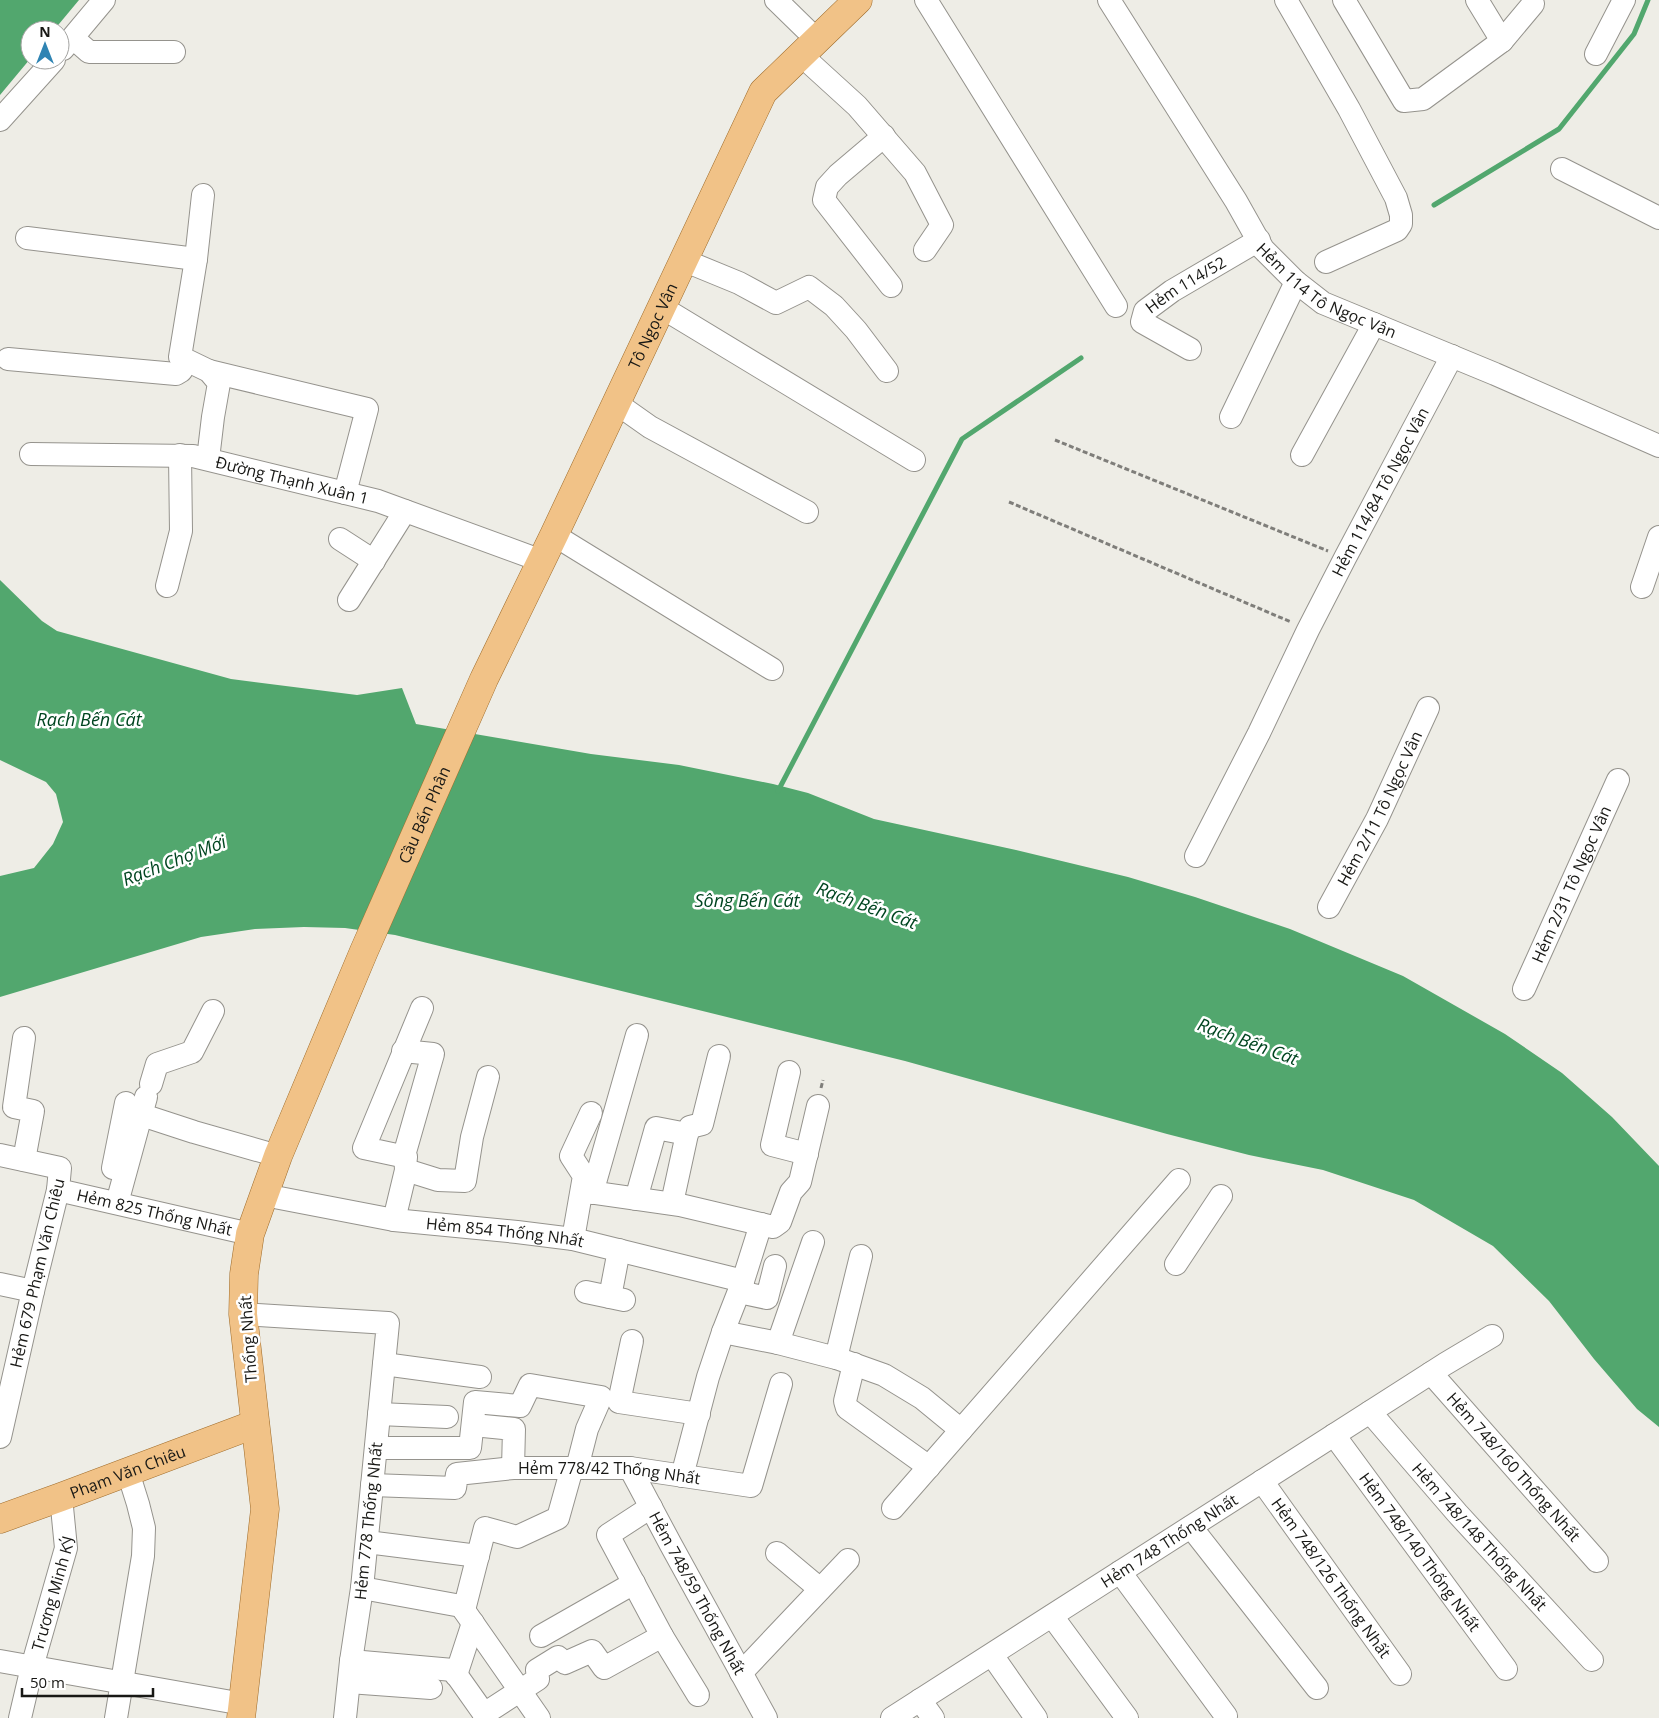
<svg xmlns="http://www.w3.org/2000/svg" width="1659" height="1718" viewBox="0 0 1659 1718" font-family="'Open Sans',sans-serif">
<rect width="100%" height="100%" fill="#eeede6"/>
<!-- water -->
<path fill="#52a76e" d="M0 0H79L54 30H30V59L0 95Z
M0 580 42 621 57 631 231 679 357 695 402 688 416 724 591 754 679 765 773 784 808 793 874 819 1016 850 1128 877 1195 897 1290 929 1403 976 1505 1034 1562 1073 1612 1117 1659 1166V1427L1637 1409 1594 1359 1549 1301 1493 1246 1414 1200 1323 1170 1249 1155 1167 1134 905 1061 395 935 345 928 304 927 255 929 201 937 0 997V876L34 868 53 844 63 822 56 794 46 782 0 760Z"/>
<g fill="none" stroke-linecap="round" stroke-linejoin="round">
<!-- stream -->
<path stroke="#52a76e" stroke-width="5" d="M1434 205 1559 129 1634 34 1648 0
M778 791 962 439 1081 358"/>
<defs>
<g id="minor">
<path d="M776 0 817 40"/>
<path d="M926 0 1116 306"/>
<path id="s1" d="M1109 0 1236 201 1263 249 1296 282 1323 303 1495 374 1659 446"/>
<path d="M1286 0 1349 109 1396 198 1401 215V224L1397 230 1326 262"/>
<path d="M1344 0 1404 101 1423 99 1502 41 1533 4"/>
<path d="M1477 0 1502 41"/>
<path d="M73 38 89 52H174"/>
<path d="M63 49 104 0"/>
<path d="M1596 54 1624 0"/>
<path d="M801 55 857 106 915 173 942 225 925 250"/>
<path d="M0 120 54 60"/>
<path d="M884 136 838 175 827 187 824 200 891 286"/>
<path d="M1562 169 1659 218"/>
<path d="M203 195 196 259 180 357 209 371 219 383 213 417 208 459"/>
<path d="M27 238 196 259"/>
<path d="M683 260 739 283 776 303 809 287 834 306 856 330 887 371"/>
<path d="M661 307 914 460"/>
<path id="s2" d="M1190 349 1142 322 1145 311 1172 291 1259 240"/>
<path d="M8 359 176 374 181 371 187 362"/>
<path d="M209 371 367 409 345 493"/>
<path d="M616 403 650 427 807 512"/>
<path d="M1231 417 1296 282"/>
<path id="s3" d="M31 454 193 456 378 501 542 561"/>
<path d="M1302 455 1374 324"/>
<path d="M554 535 772 669"/>
<path d="M340 539 374 561"/>
<path d="M167 586 181 531 180 455"/>
<path d="M1642 587 1659 537"/>
<path d="M349 600 405 511"/>
<path id="s4" d="M1196 856 1259 733 1308 630 1345 558 1452 356"/>
<path id="s5" d="M1329 907 1377 819 1428 708"/>
<path id="s6" d="M1524 989 1618 780"/>
<path d="M789 1072 772 1145 807 1154"/>
<path d="M151 1084 157 1064 192 1052 213 1011"/>
<path d="M142 1115 194 1132 278 1156"/>
<path d="M0 1155 60 1168 58 1190 33 1291 0 1437"/>
<path d="M406 1157 364 1148 422 1008"/>
<path d="M24 1160 33 1111 14 1107 24 1038"/>
<path d="M113 1168 126 1103"/>
<path d="M406 1170 438 1180 465 1181 472 1137 488 1077"/>
<path id="s7" d="M58 1190 250 1234"/>
<path d="M582 1191 680 1205 773 1227 780 1222 791 1192 800 1182 818 1106"/>
<path d="M592 1193 637 1035"/>
<path id="s8" d="M264 1195 394 1220 517 1232 573 1239 743 1281"/>
<path d="M636 1199 656 1128 687 1134"/>
<path d="M117 1203 146 1097"/>
<path d="M672 1203 687 1134 690 1127 702 1124 719 1056"/>
<path d="M394 1220 406 1170 405 1152 433 1054 403 1051"/>
<path d="M573 1239 584 1176 571 1156 591 1113"/>
<path d="M1176 1264 1221 1196"/>
<path d="M0 1284 33 1291"/>
<path d="M586 1292 624 1300"/>
<path d="M739 1292 767 1298 775 1266"/>
<path d="M610 1297 619 1250"/>
<path d="M243 1314 388 1323 362 1588 351 1661 345 1718"/>
<path d="M723 1332 778 1343 836 1358 861 1256"/>
<path d="M632 1341 619 1402 699 1414"/>
<path d="M778 1343 813 1242"/>
<path d="M839 1359 884 1375 922 1398 961 1430"/>
<path d="M384 1364 480 1377"/>
<path d="M854 1364 845 1401 847 1408 929 1467"/>
<path id="s9" d="M1431 1373 1597 1561"/>
<path id="s10" d="M1370 1412 1457 1513 1592 1660"/>
<path d="M379 1414 447 1417"/>
<path d="M473 1425 514 1429 513 1468"/>
<path id="s11" d="M1334 1435 1506 1669"/>
<path d="M376 1448H470L475 1402 520 1406 530 1385 601 1397 587 1429 577 1468"/>
<path id="s12" d="M630 1468 671 1545 766 1718"/>
<path d="M682 1476 708 1377 723 1332 743 1281 761 1224"/>
<path id="s13" d="M1262 1481 1400 1674"/>
<path id="s14" d="M372 1485 455 1488 457 1474 513 1468H630L751 1486 781 1384"/>
<path d="M893 1508 1179 1180"/>
<path d="M1191 1527 1317 1688"/>
<path d="M367 1542 478 1556"/>
<path d="M777 1553 820 1589"/>
<path d="M1120 1572 1226 1716"/>
<path d="M362 1588 461 1606 539 1718"/>
<path d="M464 1610 485 1528 517 1537 558 1518 572 1468"/>
<path d="M1052 1616 1127 1718"/>
<path d="M541 1636 634 1583"/>
<path d="M662 1636 698 1695"/>
<path d="M992 1655 1036 1718"/>
<path d="M0 1661 243 1704"/>
<path d="M351 1661 453 1670 487 1718"/>
<path d="M741 1673 848 1560"/>
<path d="M456 1675 473 1623"/>
<path d="M349 1682 431 1688"/>
<path d="M920 1700 933 1718"/>
<path d="M484 1714 538 1679 537 1670 558 1657 565 1663 592 1651 604 1668 662 1636 608 1535 651 1507"/>
<path id="s15" d="M20 1718 32 1667 66 1548 61 1497"/>
<path d="M116 1718 143 1556 144 1528 138 1504 128 1472"/>
<path id="s16" d="M892 1718 1445 1364 1492 1336"/>
</g>
<g id="major">
<path id="s17" d="M0 1519 61 1497 255 1424"/>
<path id="s18" d="M241 1718 265 1509 243 1314 244 1274 250 1234 278 1156 364 951 484 679 554 535 763 92 858 0"/>
</g>
</defs>
<!-- minor casing -->
<use href="#minor" stroke="#95938d" stroke-width="24"/>
<!-- major casing -->
<use href="#major" stroke="#9f6c2b" stroke-width="29"/>
<!-- path -->
<path stroke="#7f7e7a" stroke-width="3" stroke-dasharray="5 2.5" stroke-linecap="butt" d="M1055 440 1328 551
M1009 502 1291 622
M821 1088 823 1080"/>
<!-- minor -->
<use href="#minor" stroke="#fff" stroke-width="22"/>
<!-- major -->
<use href="#major" stroke="#f1c287" stroke-width="28"/>
</g>
<g text-anchor="middle" dominant-baseline="central" stroke-width="5" stroke-linejoin="round" paint-order="stroke">
<!-- street labels -->
<g font-size="16" fill="#181815" stroke="#fff">
<text stroke="none"><textPath href="#s2" startOffset="115">Hẻm 114/52</textPath></text>
<text stroke="none"><textPath href="#s1" startOffset="370">Hẻm 114 Tô Ngọc Vân</textPath></text>
<text stroke="none"><textPath href="#s18" startOffset="1481">Tô Ngọc Vân</textPath></text>
<text stroke="none"><textPath href="#s3" startOffset="264">Đường Thạnh Xuân 1</textPath></text>
<text stroke="none"><textPath href="#s4" startOffset="408">Hẻm 114/84 Tô Ngọc Vân</textPath></text>
<text stroke="none"><textPath href="#s5" startOffset="111">Hẻm 2/11 Tô Ngọc Vân</textPath></text>
<text stroke="none"><textPath href="#s18" startOffset="941">Cầu Bến Phân</textPath></text>
<text stroke="none"><textPath href="#s6" startOffset="115">Hẻm 2/31 Tô Ngọc Vân</textPath></text>
<text stroke="none"><textPath href="#s7" startOffset="99">Hẻm 825 Thống Nhất</textPath></text>
<text stroke="none"><textPath href="#s8" startOffset="244">Hẻm 854 Thống Nhất</textPath></text>
<text transform="translate(37 1273) rotate(-77)">Hẻm 679 Phạm Văn Chiêu</text>
<text transform="translate(248 1339) rotate(-94)">Thống Nhất</text>
<text stroke="none"><textPath href="#s9" startOffset="125">Hẻm 748/160 Thống Nhất</textPath></text>
<text stroke="none"><textPath href="#s17" startOffset="136">Phạm Văn Chiêu</textPath></text>
<text stroke="none"><textPath href="#s14" startOffset="250">Hẻm 778/42 Thống Nhất</textPath></text>
<text transform="translate(368 1521) rotate(-84)">Hẻm 778 Thống Nhất</text>
<text stroke="none"><textPath href="#s10" startOffset="166">Hẻm 748/148 Thống Nhất</textPath></text>
<text stroke="none"><textPath href="#s16" startOffset="329">Hẻm 748 Thống Nhất</textPath></text>
<text stroke="none"><textPath href="#s11" startOffset="145">Hẻm 748/140 Thống Nhất</textPath></text>
<text stroke="none"><textPath href="#s13" startOffset="119">Hẻm 748/126 Thống Nhất</textPath></text>
<text stroke="none"><textPath href="#s15" startOffset="129">Trương Minh Ký</textPath></text>
<text stroke="none"><textPath href="#s12" startOffset="142">Hẻm 748/59 Thống Nhất</textPath></text>
</g>
<!-- water labels -->
<g font-size="18" font-style="italic" fill="#004520" stroke="#fff">
<text x="89" y="719">Rạch Bến Cát</text>
<text transform="translate(174 860) rotate(-21)">Rạch Chợ Mới</text>
<text x="747" y="900">Sông Bến Cát</text>
<text transform="translate(867 905) rotate(20)">Rạch Bến Cát</text>
<text transform="translate(1248 1041) rotate(20)">Rạch Bến Cát</text>
</g>
</g>
<!-- north arrow -->
<g transform="translate(45 45)"><circle r="24" fill="#ffffff" stroke="#a3a3a1"/>
<path d="M0-4L9 19L0 12L-9 19Z" fill="#2f84b3"/>
<text y="-8" font-size="14" font-weight="bold" text-anchor="middle" fill="#181815">N</text>
</g>
<!-- scale -->
<path d="M22 1688v8h131v-8" fill="none" stroke="#181815" stroke-width="2.5"/>
<text x="30" y="1688" font-size="15" fill="#181815" stroke="#ffffff" stroke-width="4" paint-order="stroke">50 m</text>
</svg>
